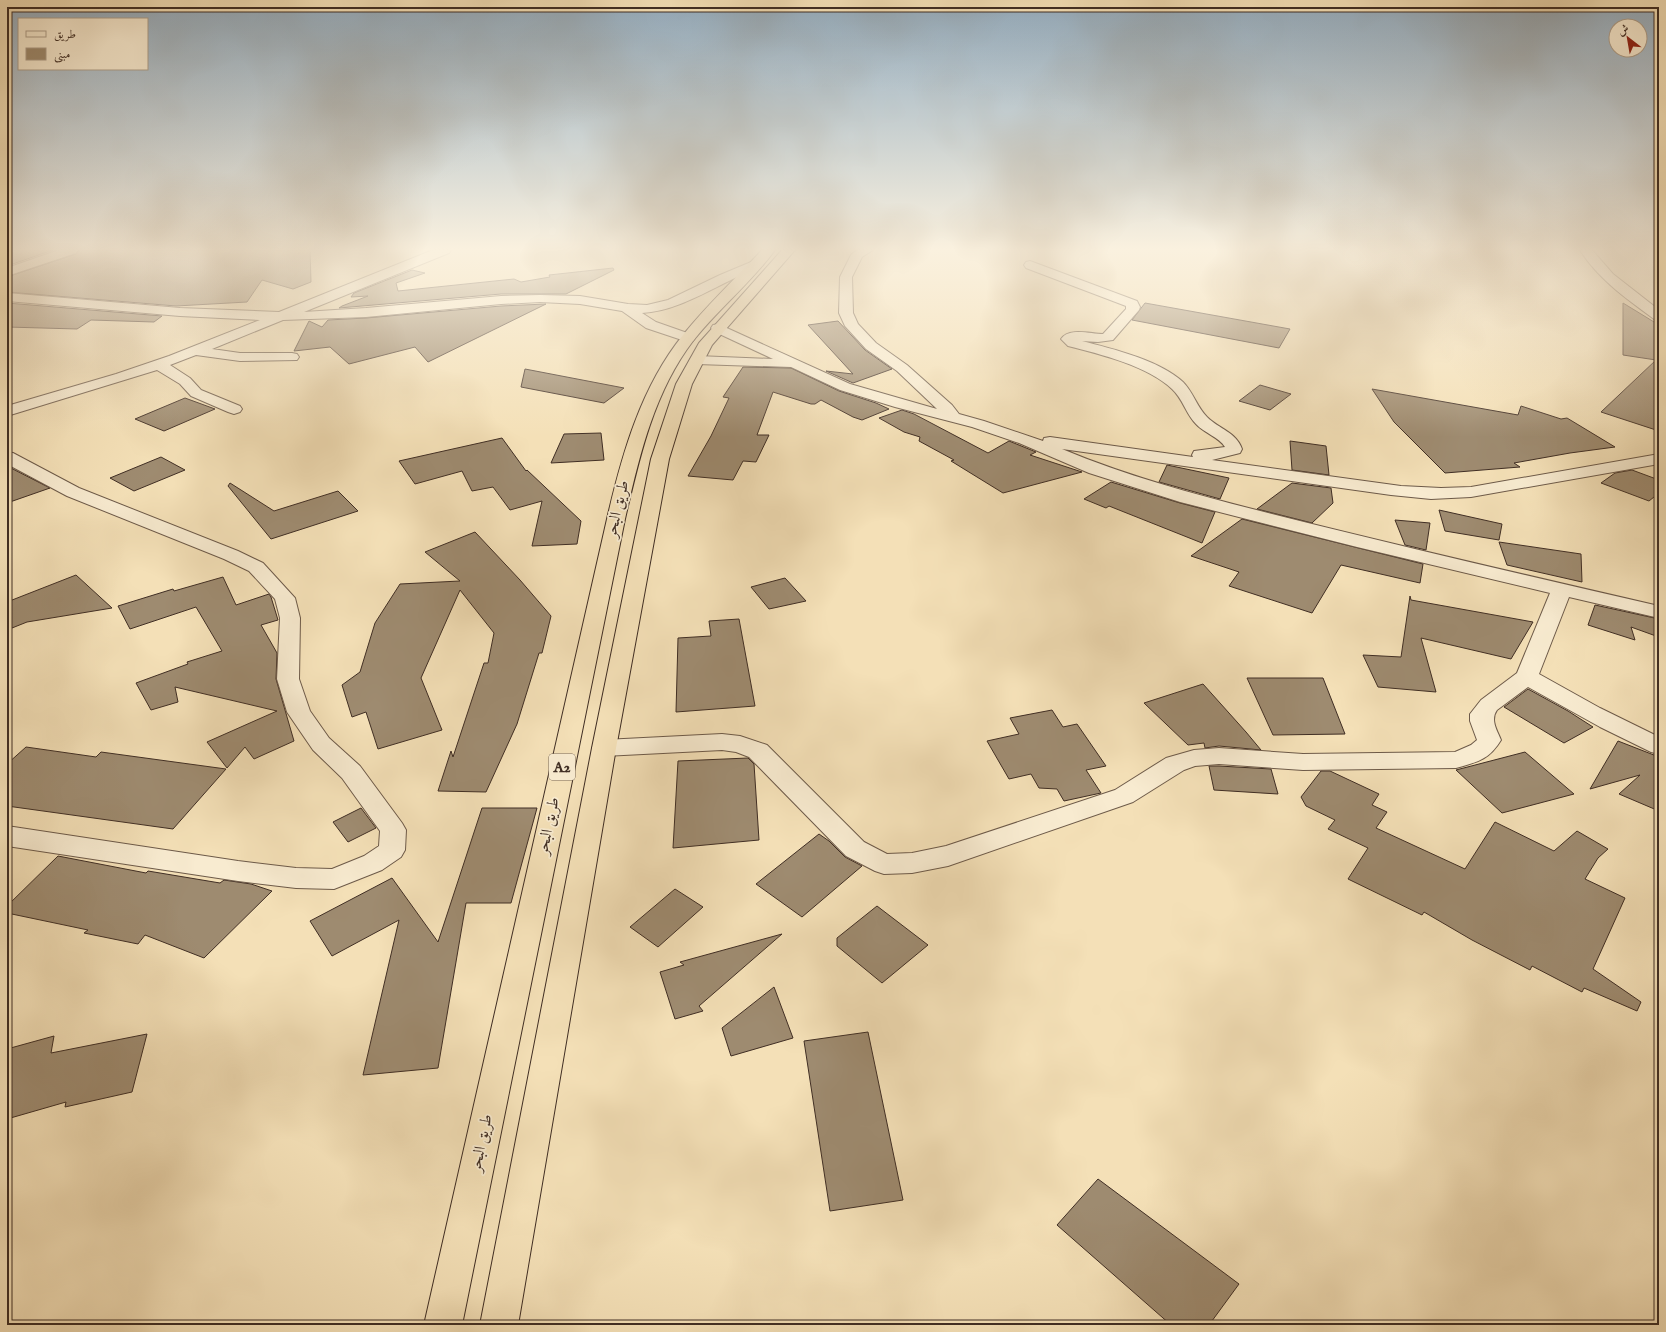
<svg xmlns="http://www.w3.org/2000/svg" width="1666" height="1332" viewBox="0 0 1666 1332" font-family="'IM FELL English',Amiri,serif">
<rect width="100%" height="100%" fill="#f4e0b7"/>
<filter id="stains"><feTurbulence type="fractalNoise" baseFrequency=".005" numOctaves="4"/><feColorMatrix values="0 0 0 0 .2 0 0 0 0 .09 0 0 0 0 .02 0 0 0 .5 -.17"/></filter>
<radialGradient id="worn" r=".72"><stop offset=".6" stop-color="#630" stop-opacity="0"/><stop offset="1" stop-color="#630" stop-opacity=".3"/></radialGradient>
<!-- building -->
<path fill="#9e8b70" stroke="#402e24" d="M7 250H53L7 266Z
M79 250H310L311 282 293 289 262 280 247 302 176 306 7 292V277L76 254Z
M613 268 614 270 566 294H501L339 308 342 306 368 296 351 297 354 293 412 270 425 273 396 283 398 291 514 279 521 282 550 277 549 275Z
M7 303 162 316 154 322 91 320 77 329 7 327Z
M1145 303 1290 329 1279 348 1132 320Z
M1623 303 1659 325V431L1601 412 1656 360 1623 355Z
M546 304 428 362 415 347 349 364 330 347 294 351 309 321 322 327 328 320 366 318 501 306Z
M838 321 865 350 892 369 853 383 826 371 853 374 808 325Z
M743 367 791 368 839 391 876 403 889 409 862 420 853 417 821 400 815 404H811L773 392 757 435H769L756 462 743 461 733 480 688 476 711 436 729 398 723 397Z
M525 369 624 388 604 403 521 387Z
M1260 385 1291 394 1270 410 1239 401Z
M1372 389 1518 415 1521 406 1561 419 1567 418 1615 447 1570 453 1514 463 1520 467 1445 473 1394 422Z
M185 398 215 409 164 431 135 419Z
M902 410 914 414 988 453 1009 441 1036 452 1030 455 1082 472 1003 493 951 461 954 460 919 441 920 437 904 432 879 418Z
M601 433 604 460 551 463 564 434Z
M502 438 526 471 527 470 581 521 577 544 532 546 542 501 510 510 493 487 472 491 462 471 415 484 399 461Z
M1290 441 1326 446 1329 475 1292 470Z
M161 457 185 470 134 491 110 478Z
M1167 465 1229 478 1220 499 1159 482Z
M7 466 50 488 7 503Z
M1632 470 1659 480V493L1649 501 1601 483 1615 473Z
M1111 482 1180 503 1215 512 1202 543 1109 506 1106 508 1084 499Z
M230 483 274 511 338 491 358 511 271 539 228 486Z
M1292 483 1331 488 1333 503 1312 523 1257 509Z
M1439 510 1502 524 1499 540 1445 531Z
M1242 519 1423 564 1420 583 1341 565 1312 613 1229 586 1239 572 1191 556Z
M1395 520 1430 523 1426 550 1405 545Z
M475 532 520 580 551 616 542 653H539L517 724 486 792 438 791 451 751 453 757 484 663H488L494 633 460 590 421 678 442 730 378 749 366 712 352 717 342 685 360 672 375 623 400 584 460 581 425 552Z
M1499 542 1581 554 1582 582 1507 565Z
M76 575 112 608 27 622 7 630V602Z
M223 577 236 605 269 594 271 597 278 620 261 625 277 653 276 679 294 741 254 759 245 747 227 768 207 742 277 711 175 687 178 702 151 710 136 683 188 664 187 662 222 651 196 607 130 629 118 606 173 589 174 591Z
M785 578 806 601 769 609 751 587Z
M1410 596 1411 600 1533 622 1511 659 1421 638 1436 692 1378 687 1363 655 1401 657Z
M1595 605 1659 619 1656 636 1631 627 1635 640 1588 625Z
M739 619 755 706 676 712 678 638 711 636 709 621Z
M1247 678H1323L1345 734 1273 735Z
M1203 684 1246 732 1261 750 1219 746 1205 748 1204 743 1188 745 1144 703Z
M1528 689 1568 711 1593 727 1564 743 1504 707Z
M1052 710 1063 727 1077 724 1106 766 1086 770 1101 793 1064 801 1057 789 1039 788 1031 774 1009 779 987 741 1019 734 1010 718Z
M1618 741 1659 757V811L1619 794 1640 775 1590 789Z
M26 747 96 757 101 752 226 769 173 829 7 806V764Z
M1525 752 1574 794 1502 813 1456 770Z
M748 758 754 764 759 840 673 848 678 761Z
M1209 766H1219L1271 769 1278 794 1214 790Z
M1321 771H1330L1379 794 1372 805 1387 812 1376 828 1465 869 1495 822 1554 851 1577 831 1608 849 1598 858 1585 879 1625 898 1593 969 1641 1002 1637 1011 1584 988 1582 992 1532 966 1530 970 1472 940 1424 912 1422 915 1348 879 1368 848 1328 829 1335 820 1306 806 1301 797Z
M361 808 376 828 348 842 333 822Z
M482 808H537L511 903H466L438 1068 363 1075 399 920 332 956 310 921 392 878 438 942Z
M819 834 829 841 845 857 862 866 802 917 756 884Z
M58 856 146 873 148 871 220 883 224 880 251 884 272 891 204 958 145 935 138 944 84 933 88 930 7 913V906Z
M675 889 703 907 658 947 630 927Z
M877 906 928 945 882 983 837 946V938Z
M782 934 699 1006 703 1011 675 1019 660 972 684 965 680 962Z
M774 987 793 1038 731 1056 722 1028Z
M868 1032 903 1200 830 1211 804 1041Z
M147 1034 132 1092 65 1107 66 1102 7 1119V1049L54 1036 51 1053Z
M1098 1179 1239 1284 1209 1325H1171L1057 1225Z"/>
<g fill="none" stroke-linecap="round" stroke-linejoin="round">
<defs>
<path id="minor" d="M59 250H78L76 253 7 276V268Z
M433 250H451L449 253 304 312 366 308 501 296 540 295 580 296 628 304 647 305 668 300 720 275 751 262H759L761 265 759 268C721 281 683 311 642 313L656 322 693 335 695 338 693 341 688 342 646 328 622 311 580 304 540 302 501 304 366 317 283 320 212 349 240 353H292L297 354 299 357 297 360 240 361 196 355 170 365 190 378 201 390 240 406 242 409 240 412 234 414 228 412 191 396 180 384 157 370 7 416V406L116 374 169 356 260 320 180 316 7 301V293L180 308 279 312Z
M857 250H873L862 257 852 277 853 313 858 324 876 343 907 365 952 405 959 414 984 421 1043 441 1044 438 1050 437 1193 457 1192 455 1194 451 1225 447C1219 437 1204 433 1196 424 1186 414 1183 399 1172 389 1148 366 1100 354 1068 346L1061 339C1069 327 1091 334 1103 334L1126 309V306L1026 268 1024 265 1026 262 1030 261 1137 301 1140 307 1139 310 1113 340 1098 342 1082 341C1113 349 1159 360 1183 382 1193 392 1197 407 1207 417 1219 429 1236 432 1242 449L1240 453 1212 460 1401 486 1441 488 1471 487 1659 454V464L1471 497 1431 499 1391 495 1062 449C1141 482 1225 502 1308 523 1425 552 1542 579 1659 606V618L1569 597 1539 674 1600 708 1659 737V754L1651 752 1600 727 1528 687 1497 710C1490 720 1497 730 1501 740 1489 760 1477 762 1456 768L1303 770 1219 764 1195 766 1184 770 1133 802 948 866 912 873 884 874 875 871 846 856 749 757 736 752 722 750 604 756 596 754 592 748 596 742 604 740 722 734 740 736 767 745 864 842 887 854 912 853 946 846 1115 790 1166 758 1194 750 1219 748 1303 754 1455 752 1471 745 1477 740 1470 721V714L1481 700 1517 673 1550 593 1357 547 1180 502 1089 473 1019 443 972 427 895 407 840 390 791 367 697 364 692 363 690 360 692 357 697 356 773 359 713 331 711 328 713 325 718 324 850 384 937 409 897 371 866 349 845 326 839 313 840 277 851 255Z
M1580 250H1592L1613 274 1659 310V320L1654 319C1627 299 1598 279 1580 250Z
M7 452 13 453 79 488 238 551 263 563 295 598 300 618 299 679 310 711 329 738 360 766 402 823 406 830 405 850 401 857 382 870 334 889 296 888 238 881 7 846V826L238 861 296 868 332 869 364 856 379 846 380 831 342 778 313 750 287 712 277 679 280 618 275 599 249 571 224 559 67 496 7 464Z"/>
<path id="trunk" d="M762 250H775C751 283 718 309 693 341 654 392 639 457 625 519L462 1325H424L607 519C622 454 641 387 683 335 707 305 736 278 762 250Z
M782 250H795L712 345 692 384 669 459 616 748 518 1325H480L592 748 651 459 676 384 699 343Z"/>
</defs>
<!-- minor casing -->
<use href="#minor" stroke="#6d5a49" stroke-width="2"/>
<!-- trunk casing -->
<use href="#trunk" stroke="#402e24" stroke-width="2"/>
<!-- minor -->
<use href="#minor" fill="#f8ebd0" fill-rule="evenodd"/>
<!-- trunk -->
<use href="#trunk" fill="#f4e0b7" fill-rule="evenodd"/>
</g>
<!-- sky -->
<linearGradient id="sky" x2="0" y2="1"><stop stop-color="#94adc0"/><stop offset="0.57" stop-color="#faf1df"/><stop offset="1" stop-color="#faf1df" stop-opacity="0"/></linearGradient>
<rect width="1666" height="437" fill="url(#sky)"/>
<g text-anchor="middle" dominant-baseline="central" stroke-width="3.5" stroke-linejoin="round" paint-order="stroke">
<!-- shield labels -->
<rect fill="#f8ebd0" stroke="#776758" stroke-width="1" x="549" y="754" width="26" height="26" rx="3"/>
<g font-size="15" font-weight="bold" fill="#402e24">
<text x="562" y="767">A2</text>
</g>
<!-- street labels -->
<g font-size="16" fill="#402e24" stroke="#f8ebd0">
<text transform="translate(618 509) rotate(-77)">طريق البحر</text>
<text transform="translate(549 826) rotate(-78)">طريق البحر</text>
<text transform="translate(482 1143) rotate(-78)">طريق البحر</text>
</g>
</g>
<!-- margin -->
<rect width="1666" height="1332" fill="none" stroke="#f4e0b7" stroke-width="24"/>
<rect x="8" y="8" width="1650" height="1316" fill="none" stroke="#402e24" stroke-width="2"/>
<rect x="12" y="12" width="1642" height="1308" fill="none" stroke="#402e24"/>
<!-- legend -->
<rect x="18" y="18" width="130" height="52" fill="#f8ebd0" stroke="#ae9f8b"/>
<rect x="26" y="31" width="20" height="6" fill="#f8ebd0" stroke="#ae9f8b"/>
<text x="54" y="38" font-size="12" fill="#402e24">طريق</text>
<rect x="26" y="48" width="20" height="12" fill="#9e8b70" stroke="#ae9f8b"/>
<text x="54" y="58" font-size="12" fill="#402e24">مبنى</text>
<!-- north arrow -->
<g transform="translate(1628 38) rotate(329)"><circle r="19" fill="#f8ebd0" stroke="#ae9f8b"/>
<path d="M0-3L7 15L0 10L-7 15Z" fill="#8f2418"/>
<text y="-6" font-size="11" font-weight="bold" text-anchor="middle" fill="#402e24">ش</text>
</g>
<rect width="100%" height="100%" filter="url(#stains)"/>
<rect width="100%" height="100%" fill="url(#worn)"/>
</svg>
